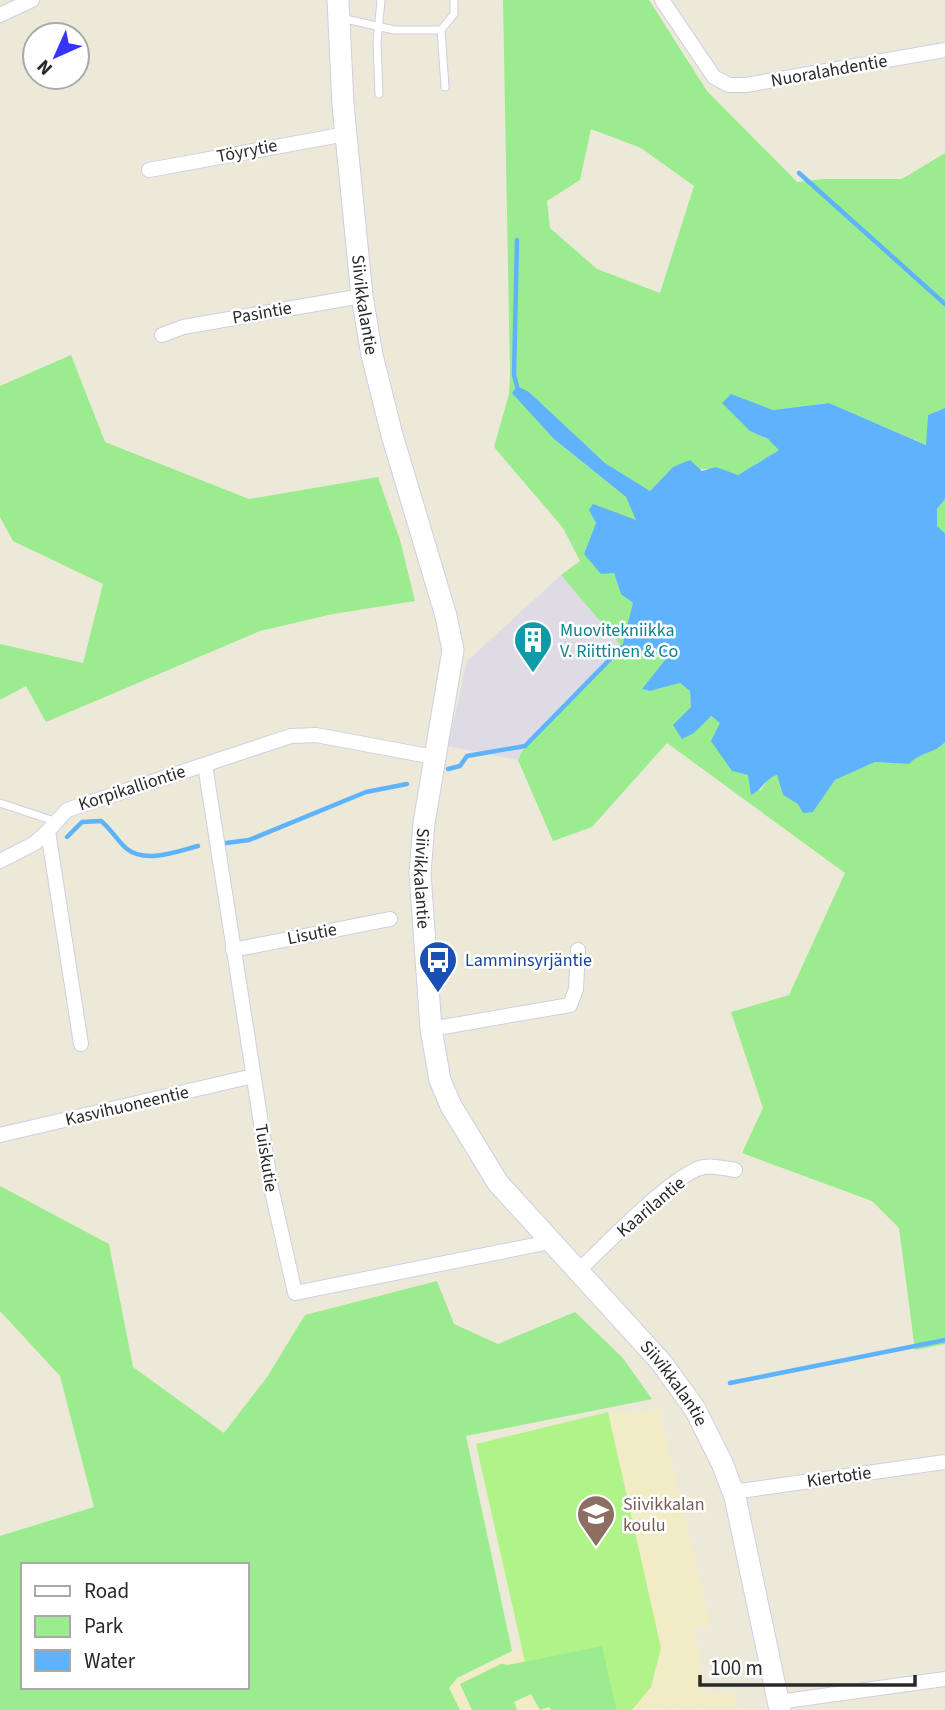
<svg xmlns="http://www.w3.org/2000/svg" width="945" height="1710" viewBox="0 0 945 1710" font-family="'Source Sans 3',sans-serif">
<rect width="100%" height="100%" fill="#ede9d9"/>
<!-- industrial -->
<path fill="#dfdbe5" d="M561 575 622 647 525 746 518 760 448 746 467 661Z"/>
<!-- education -->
<path fill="#f1ecc6" d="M659 1409 710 1625 694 1628 706 1692 734 1694 738 1708 460 1710 449 1688 457 1678 522 1648 476 1444 608 1412 636 1413Z"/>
<!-- green -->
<path fill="#9beb8f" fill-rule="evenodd" d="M503 0H649L707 91 797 182 823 179H902L945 153V408L928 415 927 445 829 403 773 410 731 394 750 431 768 439 780 449 738 475C714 466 699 471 673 467L650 491 605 463 529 392 554 439 626 497 637 521 590 510 596 523 584 554 614 573 621 593 633 603 629 651 652 650 665 660 643 689 650 691 680 683 690 691 694 733 710 716 721 723 760 791 770 777 777 775 783 795 813 812 835 780 875 762 909 764C922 751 935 754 945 742V1344L915 1350 899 1228 872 1201 742 1153 763 1108 731 1012 789 995 845 873 667 743 592 827 553 841 518 760 525 746 622 647 561 575 580 561 563 528 494 447 509 394 510 375ZM591 129 641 148 694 186 660 293 597 269 550 228 547 201 580 180Z
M71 355 105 442 249 499 378 477 400 540 415 601 333 614 260 631 46 722 26 686 0 700V644L83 663 103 584 13 541 0 517V386Z
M945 499V533L937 526V509Z
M0 1186 109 1244 133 1367 224 1433 267 1377 305 1315 437 1281 454 1324 498 1344 575 1312 622 1357 652 1399 466 1436 512 1651 457 1678 449 1688 460 1710H0V1536L94 1507 60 1376 0 1311ZM23 1565H247V1687H23Z
M602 1645 617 1710H551L549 1707 540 1710 531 1694 514 1702 517 1710H472L460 1684 501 1664 508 1665Z"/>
<!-- pitch -->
<path fill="#b0f389" d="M608 1412 661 1648 651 1687 632 1710H617L602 1646 525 1662 476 1444Z"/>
<!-- water -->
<path fill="#5fb2fc" d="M517 386 529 392 605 463 650 491 673 467 690 460 702 471 716 467 738 475 779 450 768 439 750 431 722 403 731 394 773 410 829 403 926 445 928 415 945 408V499L937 509V526L945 533V742C935 754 922 751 909 764L875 762 835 780 813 812 803 813 798 804 783 795 777 775C766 778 762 790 751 795L748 775 732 771 711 741 720 723 711 716 694 733 682 739 673 725 691 707 690 691 680 683 650 691 642 689 665 660 652 650 629 651 622 647 633 603 621 594 614 573 601 574 584 554 596 523 589 510 593 504 636 520 626 497 554 439 512 393Z"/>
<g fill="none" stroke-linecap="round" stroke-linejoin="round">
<!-- stream -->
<path stroke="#5fb2fc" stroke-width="4.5" d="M799 173 945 304
M517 240 514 375 517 386
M448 769 460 766 467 756 525 746 622 647
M67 837 82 822 101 821C111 829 119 843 127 849 146 864 178 851 198 846
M226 843 249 840 366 792 407 784
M730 1383 945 1340"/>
<defs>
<path id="service" d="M341 18 394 30H441L445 87
M441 30 454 14V0
M379 94 377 43 381 0
M0 803 54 821"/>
<path id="minor" d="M662 0 714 77 729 85H746L945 50
M0 15 32 0
M149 170 346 134
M162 335 183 327 362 296
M205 765 271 1187 295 1293 550 1242
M0 861 35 843 48 831
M233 950 390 919
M431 1029 570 1005 576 989 578 950
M81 1044 48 831 67 810 291 736 316 735 434 757
M0 1135 253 1076
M577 1272C607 1244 662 1185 697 1169 709 1164 723 1168 735 1170
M733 1492 945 1462
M778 1702 945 1679"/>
<g id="secondary">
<path id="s1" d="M338 0 343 105 362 296 372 355 392 435 446 616 453 650 424 823 420 873 431 1029 440 1080 451 1106 498 1183 661 1362 695 1409 722 1463 735 1497 780 1710"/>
</g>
</defs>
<!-- service casing -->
<use href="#service" stroke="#cecee4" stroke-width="9"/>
<!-- minor casing -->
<use href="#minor" stroke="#cecee4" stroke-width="16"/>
<!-- secondary casing -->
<use href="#secondary" stroke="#cecee4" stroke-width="23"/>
<!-- service -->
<use href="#service" stroke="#fff" stroke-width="7"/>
<!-- minor -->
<use href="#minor" stroke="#fff" stroke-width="14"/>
<!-- secondary -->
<use href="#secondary" stroke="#fff" stroke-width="21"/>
</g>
<!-- icons -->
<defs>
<symbol id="building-pin" viewBox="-11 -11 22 30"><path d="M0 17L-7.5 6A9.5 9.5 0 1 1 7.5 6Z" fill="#0f9aa8" stroke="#fff"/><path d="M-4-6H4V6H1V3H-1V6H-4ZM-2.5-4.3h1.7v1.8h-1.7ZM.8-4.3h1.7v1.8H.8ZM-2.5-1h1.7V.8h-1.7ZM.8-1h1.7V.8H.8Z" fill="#fff"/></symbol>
<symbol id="bus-pin" viewBox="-11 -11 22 30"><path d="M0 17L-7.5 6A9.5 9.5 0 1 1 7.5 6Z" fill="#1a4fb4" stroke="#fff"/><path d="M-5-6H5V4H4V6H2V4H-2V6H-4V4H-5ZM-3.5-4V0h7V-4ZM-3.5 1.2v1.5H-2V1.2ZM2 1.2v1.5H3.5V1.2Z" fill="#fff"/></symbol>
<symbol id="school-pin" viewBox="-11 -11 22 30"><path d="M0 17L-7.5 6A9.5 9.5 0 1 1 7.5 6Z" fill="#8d6e63" stroke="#fff"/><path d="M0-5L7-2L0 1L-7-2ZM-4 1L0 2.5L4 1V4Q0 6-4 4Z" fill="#fff"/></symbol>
</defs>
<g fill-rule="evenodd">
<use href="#building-pin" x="511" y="618" width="44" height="60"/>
<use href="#bus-pin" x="416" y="938" width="44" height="60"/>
<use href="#school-pin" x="574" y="1492" width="44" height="60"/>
</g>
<g text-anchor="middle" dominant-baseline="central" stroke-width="5" stroke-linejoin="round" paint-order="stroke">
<!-- street labels -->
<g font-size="18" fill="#292929" stroke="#fff">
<text transform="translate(829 71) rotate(-10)">Nuoralahdentie</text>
<text transform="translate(247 151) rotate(-11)">Töyrytie</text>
<text stroke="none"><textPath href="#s1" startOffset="306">Siivikkalantie</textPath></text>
<text transform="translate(262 313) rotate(-10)">Pasintie</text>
<text transform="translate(132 788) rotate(-18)">Korpikalliontie</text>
<text stroke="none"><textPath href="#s1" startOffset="894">Siivikkalantie</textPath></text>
<text transform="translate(312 934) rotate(-11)">Lisutie</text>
<text transform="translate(127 1106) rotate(-13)">Kasvihuoneentie</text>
<text transform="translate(266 1158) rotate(81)">Tuiskutie</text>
<text transform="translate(651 1207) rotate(-40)">Kaarilantie</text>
<text stroke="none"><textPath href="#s1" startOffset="1482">Siivikkalantie</textPath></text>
<text transform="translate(839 1477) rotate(-8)">Kiertotie</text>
</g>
<!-- culture labels -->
<g font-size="18" fill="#0d838f" stroke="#fff" text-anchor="start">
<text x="560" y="630">Muovitekniikka<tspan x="560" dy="21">V. Riittinen &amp; Co</tspan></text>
</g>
<!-- transit labels -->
<g font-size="18" fill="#164399" stroke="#fff" text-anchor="start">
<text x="465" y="960">Lamminsyrjäntie</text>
</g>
<!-- education labels -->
<g font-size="18" fill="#785e54" stroke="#fff" text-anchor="start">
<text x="623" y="1504">Siivikkalan<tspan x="623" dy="21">koulu</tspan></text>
</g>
</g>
<!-- legend -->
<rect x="21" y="1563" width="228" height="126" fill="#ffffff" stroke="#a9a9a9" stroke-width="2"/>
<rect x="35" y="1586" width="35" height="10" fill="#ffffff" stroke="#a9a9a9" stroke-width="2"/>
<text x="84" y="1598" font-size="21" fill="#292929">Road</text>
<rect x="35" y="1616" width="35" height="21" fill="#9beb8f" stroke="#a9a9a9" stroke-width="2"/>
<text x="84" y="1633" font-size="21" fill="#292929">Park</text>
<rect x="35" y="1650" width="35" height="21" fill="#5fb2fc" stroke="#a9a9a9" stroke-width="2"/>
<text x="84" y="1668" font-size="21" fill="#292929">Water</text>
<!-- north arrow -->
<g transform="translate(56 56) rotate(225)"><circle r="33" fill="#ffffff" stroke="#a9a9a9" stroke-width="2"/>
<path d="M0-5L12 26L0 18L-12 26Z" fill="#3834ff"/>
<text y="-10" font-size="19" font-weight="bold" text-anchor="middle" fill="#292929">N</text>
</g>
<!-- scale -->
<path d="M700 1675v10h215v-10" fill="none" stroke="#292929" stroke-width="3.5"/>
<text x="710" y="1675" font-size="21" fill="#292929" stroke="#ffffff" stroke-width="5" paint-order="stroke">100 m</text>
</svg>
